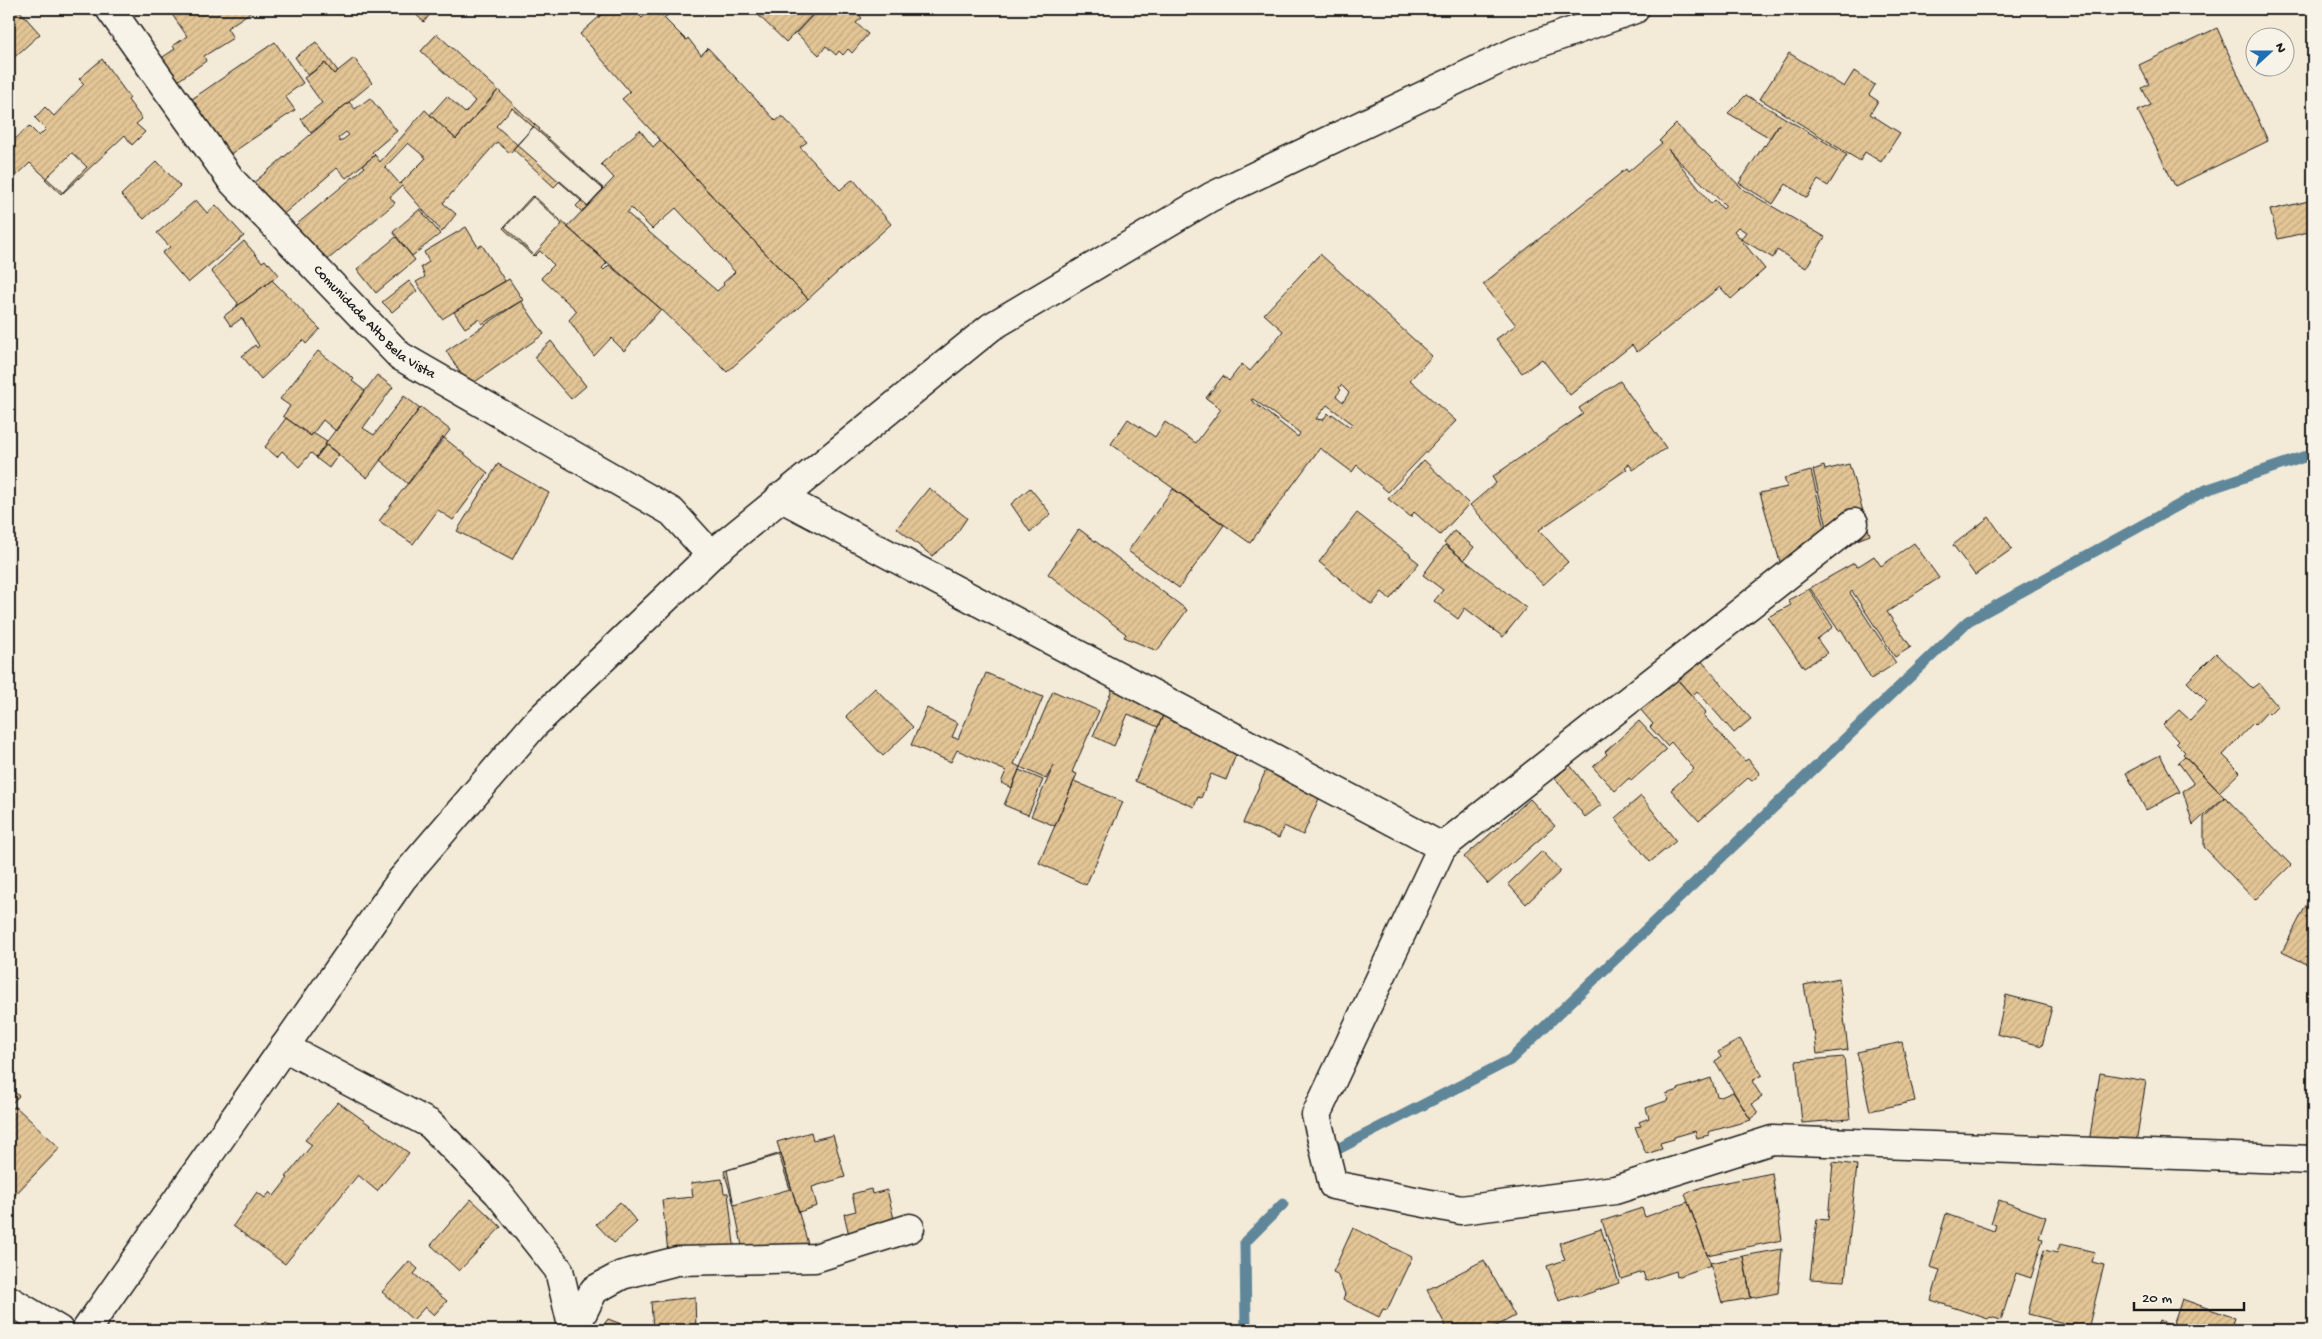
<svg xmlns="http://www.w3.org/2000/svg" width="2322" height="1339" viewBox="0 0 2322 1339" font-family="'Gochi Hand',sans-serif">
<defs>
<pattern id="building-hatch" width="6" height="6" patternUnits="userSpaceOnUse" patternTransform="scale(1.25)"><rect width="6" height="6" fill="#e3c596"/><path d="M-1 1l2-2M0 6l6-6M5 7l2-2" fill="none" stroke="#c2a981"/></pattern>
</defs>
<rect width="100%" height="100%" fill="#f3ead8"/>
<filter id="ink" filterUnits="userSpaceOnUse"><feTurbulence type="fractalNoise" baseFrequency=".02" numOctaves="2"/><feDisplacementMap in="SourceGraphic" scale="10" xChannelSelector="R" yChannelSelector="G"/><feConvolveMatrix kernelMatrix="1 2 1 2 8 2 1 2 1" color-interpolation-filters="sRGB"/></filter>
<g filter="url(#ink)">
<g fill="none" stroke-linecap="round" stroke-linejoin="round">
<!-- stream -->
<path stroke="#5f8699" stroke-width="11" d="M1334 1151 1510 1060 1968 621 2206 490 2313 454
M1246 1330 1245 1242 1283 1204"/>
</g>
<!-- building -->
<path fill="url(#building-hatch)" stroke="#1c1c1c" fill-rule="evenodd" d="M9 9H18L40 34 9 62Z
M177 9H255L227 28 233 38 204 56 206 61 169 87 154 63 175 49 173 46 187 36 171 13Z
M414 9H434L424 22 412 11Z
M608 9H633L642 18 652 9H656L662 16 665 13 667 16 664 18 686 40 688 38 701 55 708 48 776 121 782 116 807 142 800 147 840 190 853 179 891 224 808 299 622 99 630 92 580 34Z
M752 9H818L786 42Z
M819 9H853L862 18 856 23 868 34 852 53 848 49 843 55 839 51 836 55 826 46 819 55 796 33Z
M2217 28 2268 141 2175 186 2138 111 2151 105 2142 88 2149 84 2139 65Z
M437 34 498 90 456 139 430 115 447 96 465 113 475 101 421 51Z
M275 42 303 83 285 96 295 110 223 159 198 127 207 121 192 99Z
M316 42 338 71 334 74 325 63 308 76 295 57Z
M1789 53 1844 87 1854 71 1875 85 1869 95 1878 101 1870 114 1900 133 1881 162 1865 152 1860 161 1760 99Z
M354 58 372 83 311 133 301 119 322 103 304 78 325 63 334 74Z
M102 59 130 98 128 100 142 119 136 124 145 132 132 145 125 135 63 193 30 163 17 175 9 167V145L29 126 39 136 46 129 35 118 45 107 54 116 84 84 79 79Z
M498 90 535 125 510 153 497 142 443 203 456 214 442 232 402 186 390 197 395 203 319 267 290 230 365 167 363 165 375 155 380 162 425 110 456 139Z
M1746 95 1847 155 1828 186 1818 180 1807 198 1786 184 1773 204 1739 183 1764 145 1765 146 1779 124 1770 138 1728 113Z
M370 98 397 131 372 152 375 155 346 178 337 168 279 218 251 185 349 102 355 109ZM346 132 349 135 340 142 338 138Z
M512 108 603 189 587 206 496 126Z
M1676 124 1744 190 1825 237 1806 268 1777 250 1773 258 1741 239 1746 232 1738 227 1734 231 1765 269 1731 299 1720 287 1637 352 1632 345 1570 395 1542 359 1522 373 1496 339 1516 325 1483 284 1626 169 1628 172 1662 143 1659 141ZM1668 149 1679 161 1726 206 1723 209 1715 200 1711 204Z
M535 125 540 129 539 130 604 189 582 212 576 206 582 200 560 181 554 187 513 149Z
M640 130 653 147 660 140 808 299 727 372 661 309 567 227 614 178 601 164ZM631 208 652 229 676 208 735 272 723 283 724 285 717 291 627 213Z
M408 143 426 158 400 184 385 167Z
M72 153 87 167 61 194 45 179Z
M157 161 180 186 144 219 121 195Z
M532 196 562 224 533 256 503 228Z
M534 196 607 263 602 268 604 270 609 265 661 309 624 351 611 338 594 356 569 320 577 311 541 278 554 265 540 251 535 256 505 227Z
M196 200 207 213 216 205 244 236 188 283 162 253 170 247 157 233Z
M2313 200V231L2278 239 2270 210Z
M420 209 440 234 412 256 393 232Z
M466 227 478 247 482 245 505 281 442 319 416 282 425 277 421 267 429 262 424 252Z
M396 237 415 260 376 293 357 269Z
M244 241 262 262 265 260 268 264 269 263 279 275 236 307 238 303 211 271Z
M1320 254 1432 356 1410 380 1456 421 1388 492 1357 465 1352 472 1320 448 1250 543 1111 444 1128 419 1155 437 1165 422 1196 443 1221 409 1206 398 1223 376 1229 381 1242 364 1250 371 1264 355 1283 331 1264 314ZM1341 385 1349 393 1343 402 1336 396 1341 390 1339 388ZM1253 399 1300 433 1298 437 1256 404 1251 400ZM1327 405 1353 424 1350 427 1332 414 1331 416 1328 413 1323 420 1316 419Z
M509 279 523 300 482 324 479 319 465 328 454 312Z
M272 280 320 329 306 344 303 340 261 379 242 356 255 345 257 348 259 346 242 318 231 326 224 316Z
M409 281 417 291 392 312 382 302Z
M521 301 544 334 469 386 446 351Z
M551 341 586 386 571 399 534 357Z
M318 351 352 377 354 379 352 381 365 391 336 431 323 420 311 436 283 416 290 406 280 399Z
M377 375 393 387 363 428 374 435 404 396 420 408 367 478 325 444Z
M1620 381 1666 448 1633 470 1629 464 1625 467 1627 469 1539 530 1568 562 1543 585 1470 505 1496 483 1492 477 1583 414 1579 408Z
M421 407 450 430 408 484 380 460Z
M286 418 311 436 313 433 327 442 316 457 311 453 299 467 282 451 277 457 265 447Z
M443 437 488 473 453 520 438 510 413 544 379 521Z
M326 445 339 454 329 468 316 458Z
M1424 460 1469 504 1440 535 1414 512 1411 517 1388 499Z
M498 464 549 493 512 560 457 531Z
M1849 464 1870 535 1782 569 1760 493 1787 487 1784 478 1811 471 1825 528 1827 527 1813 470 1824 466 1825 470Z
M929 488 967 518 952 540 932 556 897 528Z
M1030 488 1051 514 1030 532 1011 504Z
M1173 489 1224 525 1179 588 1128 551Z
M1357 513 1411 555 1410 556 1419 563 1390 599 1382 592 1372 605 1319 562Z
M1989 517 2012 549 1975 575 1953 545Z
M1079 529 1187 610 1157 651 1124 637 1126 634 1048 574Z
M1454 531 1474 547 1464 560 1444 543Z
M1914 543 1939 578 1887 612 1911 647 1895 657 1852 591 1850 593 1896 663 1871 679 1841 629 1839 631 1810 588 1854 563 1857 567 1874 556 1881 566Z
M1445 545 1526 608 1503 637 1465 608 1458 619 1434 601 1443 590 1423 575Z
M1809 589 1833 627 1817 639 1827 653 1804 668 1768 617 1791 605 1788 600Z
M1694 652 1751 719 1734 733 1697 691 1692 696 1671 672Z
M2216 653 2252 688 2259 683 2277 706 2269 714 2267 712 2255 725 2253 723 2223 755 2240 772 2219 792 2183 754 2185 752 2176 743 2178 741 2163 725 2179 710 2190 720 2207 702 2187 682Z
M1668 669 1706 712 1703 715 1745 761 1748 759 1760 774 1752 781 1748 778 1699 821 1671 790 1694 769 1671 742 1667 746 1650 727 1653 724 1633 701Z
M986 673 1043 697 1014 764 1020 767 1012 788 1001 783 1006 771 957 750 951 762 911 745 927 708 958 723 952 737 958 739Z
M1115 683 1167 705 1158 727 1128 714 1114 746 1093 736Z
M875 688 913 727 883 756 846 716Z
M1053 691 1099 711 1072 772 1077 774 1055 826 1031 816 1054 765 1046 779 1020 767Z
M1164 713 1239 747 1226 780 1211 774 1201 798 1198 797 1194 807 1135 781Z
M1639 721 1666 750 1631 781 1629 778 1615 791 1593 767 1607 754 1605 752Z
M2160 755 2180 792 2146 810 2126 773Z
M2185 756 2224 797 2193 825 2183 791 2194 784 2178 762Z
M1269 763 1324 787 1303 835 1284 826 1279 838 1243 823Z
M1570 765 1601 805 1585 817 1555 778Z
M1019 770 1043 780 1028 815 1004 805Z
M1074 781 1123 802 1086 885 1039 863Z
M1641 796 1676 841 1650 862 1615 818Z
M2225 797 2291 865 2255 900 2204 847V817Z
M1530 799 1555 826 1488 884 1464 857Z
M1542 851 1561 871 1526 904 1508 884Z
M2312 894H2313V967L2282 952Z
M1839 978 1848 1050 1817 1054 1814 1030 1812 1031 1804 985Z
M2006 995 2052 1007 2042 1046 1997 1034Z
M1740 1039 1762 1075 1752 1081 1762 1097 1752 1104 1758 1113 1750 1119 1715 1061 1721 1057 1718 1052Z
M1902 1042 1915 1101 1870 1111 1857 1052Z
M1844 1057 1850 1119 1802 1123 1796 1061Z
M2100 1073 2146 1081 2135 1149 2089 1142Z
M1711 1078 1717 1096 1721 1097 1733 1092 1751 1120 1708 1132 1709 1135 1697 1138 1695 1131 1674 1137V1139L1660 1143 1662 1149 1646 1154 1635 1127 1641 1126 1639 1122 1649 1118 1646 1108 1669 1100 1666 1094 1679 1090 1678 1089Z
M9 1087 19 1096 10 1105 9 1104Z
M338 1102 409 1153 377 1191 358 1175 285 1264 233 1226 257 1192 265 1198 270 1192 274 1196 288 1178 286 1177 312 1145 305 1140Z
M15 1106 60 1148 9 1201V1113Z
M811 1132 813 1140 833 1135 845 1177 812 1187 817 1206 799 1212 777 1142Z
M781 1153 814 1264 747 1271 727 1170Z
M779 1155 790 1189 734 1205 724 1171Z
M1833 1162 1857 1165 1845 1281 1810 1279 1817 1219 1828 1220Z
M1772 1173 1782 1240 1707 1255 1685 1194 1702 1187Z
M722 1179 724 1193H728L735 1253 669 1261 662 1200 693 1197 691 1183Z
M871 1189 872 1194 887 1190 896 1227 850 1239 844 1214 856 1211 852 1194Z
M471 1199 501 1227 459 1271 431 1245Z
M1999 1200 2046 1217 2039 1238 2043 1239 2031 1278 2016 1273 2001 1320 1990 1317 1988 1319 1931 1300 1940 1270 1930 1267 1946 1214 1994 1231 1996 1225 1991 1223Z
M620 1202 637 1222 614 1243 596 1224Z
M1688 1202 1711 1265 1677 1277 1676 1271 1646 1281 1643 1272 1621 1279 1602 1221 1642 1208 1645 1217Z
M1353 1228 1412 1257 1387 1310 1383 1309 1379 1317 1343 1299 1345 1294 1337 1274 1333 1272Z
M1601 1229 1619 1283 1578 1297 1577 1295 1559 1301 1547 1266 1565 1260 1559 1243Z
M2060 1244 2095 1252 2092 1262 2104 1265 2088 1329 2028 1314 2044 1250 2057 1253Z
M1782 1249 1778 1293 1751 1298 1743 1256Z
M1743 1256 1751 1298 1722 1303 1710 1263Z
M1484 1260 1515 1316 1489 1330H1448L1427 1290Z
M409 1261 418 1269 414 1274 447 1301 434 1315 425 1307 413 1320 382 1292Z
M695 1297 696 1330H653L651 1302Z
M2182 1299 2235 1318 2231 1330H2156L2159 1321 2173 1326Z
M608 1319 637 1330H600Z
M266 1321 278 1330H259Z"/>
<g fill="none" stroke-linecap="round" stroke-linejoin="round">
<defs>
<g id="minor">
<path id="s1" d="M110 9 232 181 400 356 672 512 711 555"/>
<path d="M780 497 1442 847"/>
<path d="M1854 523 1442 847 1316 1115 1333 1185 1461 1210 1615 1190 1772 1140 2313 1160"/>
<path d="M284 1047 430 1124 498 1193 559 1270 573 1330"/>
<path d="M9 1300 59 1330"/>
<path d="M574 1330 594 1290 622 1275 677 1261 815 1258 910 1228"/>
</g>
<path id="major" d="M86 1330 402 879 535 724 711 555 991 327 1211 197 1517 51 1635 9"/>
</defs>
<!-- minor casing -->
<use href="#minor" stroke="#1c1c1c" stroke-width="31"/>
<!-- major casing -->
<use href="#major" stroke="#1c1c1c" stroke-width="31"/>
<!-- minor -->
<use href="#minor" stroke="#f7f3e8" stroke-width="28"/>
<!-- major -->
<use href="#major" stroke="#f7f3e8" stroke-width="28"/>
</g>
</g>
<g text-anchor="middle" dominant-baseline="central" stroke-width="4" stroke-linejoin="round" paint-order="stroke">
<!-- street labels -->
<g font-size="14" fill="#1c1c1c" stroke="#f7f3e8">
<text stroke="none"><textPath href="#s1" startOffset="412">Comunidade Alto Bela Vista</textPath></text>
</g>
</g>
<!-- margin -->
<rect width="2322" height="1339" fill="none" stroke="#f7f3e8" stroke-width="30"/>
<rect x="15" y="15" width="2292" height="1309" fill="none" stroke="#1c1c1c" stroke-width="2" filter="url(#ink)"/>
<!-- north arrow -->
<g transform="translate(2270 52) rotate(69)"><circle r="24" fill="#f7f3e8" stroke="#9f9d96"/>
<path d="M0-4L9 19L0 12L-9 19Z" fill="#1f6fb2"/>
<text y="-8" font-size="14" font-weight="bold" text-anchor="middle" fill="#1c1c1c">N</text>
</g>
<!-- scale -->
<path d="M2134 1302v8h110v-8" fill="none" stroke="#1c1c1c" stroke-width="2.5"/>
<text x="2142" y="1302" font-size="15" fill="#1c1c1c" stroke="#f7f3e8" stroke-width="4" paint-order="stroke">20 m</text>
</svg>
